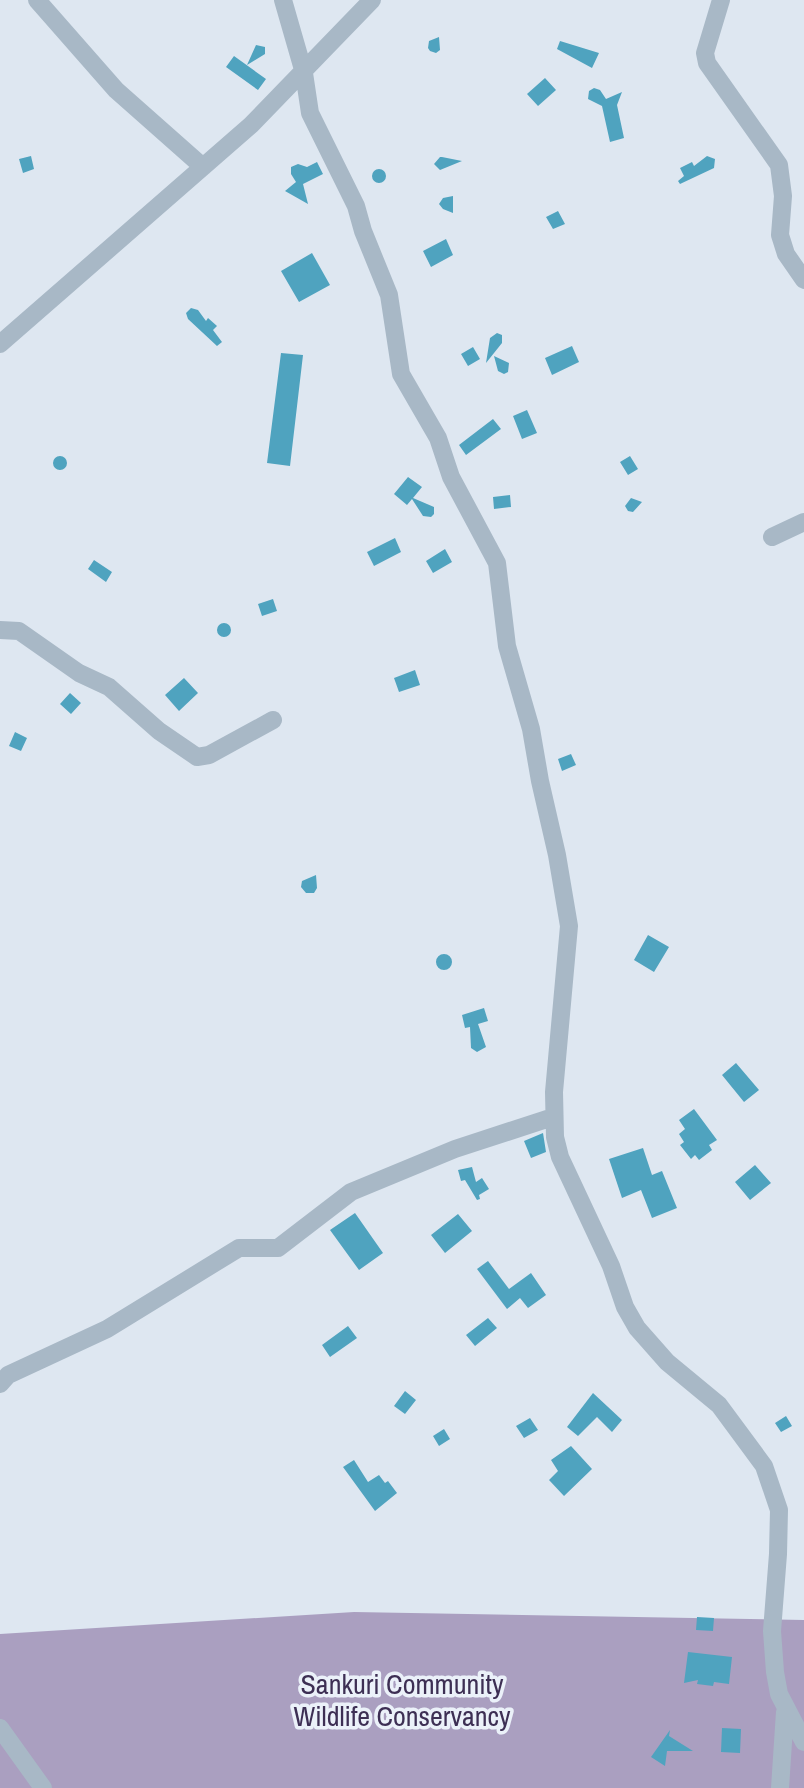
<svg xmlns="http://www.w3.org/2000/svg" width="804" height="1788" viewBox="0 0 804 1788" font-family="'Archivo Narrow',sans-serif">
<rect width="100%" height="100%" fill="#dee7f1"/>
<!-- green -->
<path fill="#aa9fc0" d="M354 1612 804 1620V1788H0V1634Z"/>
<!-- building -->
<path fill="#4fa3bf" d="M439 37 440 50 436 53 430 51 428 48 429 41Z
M560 41 599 53 592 68 557 49Z
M256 45 265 47V54L247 65Z
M234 56 266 79 258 90 226 67Z
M545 78 556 90 538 106 527 94Z
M594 88 600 90 606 99 622 92 617 105 624 138 610 142 602 106 588 99 589 91Z
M31 156 34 169 23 173 19 159Z
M707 156 715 159 714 168 680 184 678 181 684 176 680 168 692 162 694 166Z
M440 157H442L462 161 440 170 434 164Z
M317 162 323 174 303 184 308 204 285 191 296 182 291 174V167L298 164 307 167Z
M372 176a7 7 0 1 1 14 0a7 7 0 1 1-14 0Z
M453 196V213L443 209 439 204 443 198Z
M558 211 565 224 553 229 546 217Z
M446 239 453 255 431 267 423 251Z
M312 253 330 285 299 302 281 271Z
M191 308 198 310 206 321 208 318 217 326 213 330 222 342 217 346 188 319 186 313Z
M497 333 502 335V343L486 363 490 338Z
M572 346 579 362 552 375 545 358Z
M473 347 480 359 468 366 461 354Z
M281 353 303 355 290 466 267 463Z
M494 356 509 363 508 372 504 374 498 371Z
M527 410 537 433 522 439 513 416Z
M493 419 501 429 466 455 459 445Z
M630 456 638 469 628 475 620 462Z
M53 463a7 7 0 1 1 14 0a7 7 0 1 1-14 0Z
M408 477 422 487 413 498 434 507V514L431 517 423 516 412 499 407 505 394 494Z
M510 495 511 507 494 509 493 497Z
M631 498 642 502 633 512 628 511 625 506Z
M395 538 401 552 374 566 367 552Z
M445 549 452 562 433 573 426 561Z
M94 560 112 572 106 582 88 569Z
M273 599 277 611 262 616 258 604Z
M217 630a7 7 0 1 1 14 0a7 7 0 1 1-14 0Z
M415 670 420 685 399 692 394 678Z
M184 678 198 693 179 711 165 695Z
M70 693 81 703 71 714 60 704Z
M15 732 27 738 21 751 9 746Z
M571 754 576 765 562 771 558 759Z
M316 875 317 888 314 893H306L301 887 302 881Z
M648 935 669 947 654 972 634 960Z
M436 962a8 8 0 1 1 16 0a8 8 0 1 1-16 0Z
M484 1008 488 1021 478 1024 486 1047 477 1052 471 1048 470 1027 465 1028 462 1015Z
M736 1063 759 1090 744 1102 722 1075Z
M694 1109 717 1140 709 1145 712 1150 699 1160 695 1155 691 1159 680 1145 684 1142 679 1134 685 1129 679 1120Z
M543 1133 546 1152 531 1158 524 1141Z
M643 1148 652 1175 662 1171 677 1208 652 1218 641 1190 622 1198 609 1159Z
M755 1165 771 1183 750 1200 735 1182Z
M472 1167 476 1182 482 1178 489 1189 479 1195 480 1199 477 1200 465 1180 461 1181 458 1170Z
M355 1213 383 1253 359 1270 330 1230Z
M458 1214 472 1231 445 1253 431 1235Z
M488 1261 509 1289 531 1273 546 1295 528 1308 520 1298 507 1309 477 1269Z
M488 1318 497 1328 475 1346 466 1335Z
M348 1326 357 1338 330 1357 322 1345Z
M405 1391 416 1400 405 1414 394 1406Z
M593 1393 622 1420 612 1432 597 1417 578 1436 567 1427Z
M786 1416 792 1426 781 1432 775 1423Z
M530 1418 538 1430 524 1438 516 1426Z
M444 1429 450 1439 439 1446 433 1436Z
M571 1446 592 1469 564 1496 549 1480 558 1471 551 1460Z
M354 1460 368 1482 379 1475 385 1483 388 1481 397 1493 375 1511 343 1467Z
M697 1617 714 1618 713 1631 696 1630Z
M688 1652 732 1657 729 1684 714 1682 713 1686 697 1684 698 1680 684 1683Z
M722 1728 741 1729 740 1753 721 1752Z
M670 1730 669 1736 693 1751H667L665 1766 651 1757Z"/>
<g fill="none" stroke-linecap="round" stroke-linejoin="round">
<!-- street -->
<path stroke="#a8b8c6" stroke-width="18" d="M37 0 116 90 203 167
M283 0 304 73 310 113 356 206 363 231 389 295 401 374 438 438 451 477 497 563 507 646 531 729 540 781 557 855 569 926 554 1092 555 1137 560 1157 611 1266 625 1307 637 1328 667 1362 719 1405 764 1466 779 1510 778 1554 772 1631 775 1672 779 1694 804 1742
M721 0 705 53 707 63 779 165 783 196 780 235 786 254 804 280
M0 344 251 125 372 0
M772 537 804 522
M0 630 19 631 79 673 109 687 159 731 197 757 209 755 273 720
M0 1384 8 1375 107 1329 239 1248H278L351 1192 455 1149 553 1117
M0 1728 43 1788
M780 1788 785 1712"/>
</g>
<g text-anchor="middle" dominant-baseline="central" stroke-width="7" stroke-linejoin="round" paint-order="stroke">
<!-- park labels -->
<g font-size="28" fill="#3d2f54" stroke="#ebf1f9">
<text x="402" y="1684">Sankuri Community<tspan x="402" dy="32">Wildlife Conservancy</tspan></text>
</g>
</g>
</svg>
